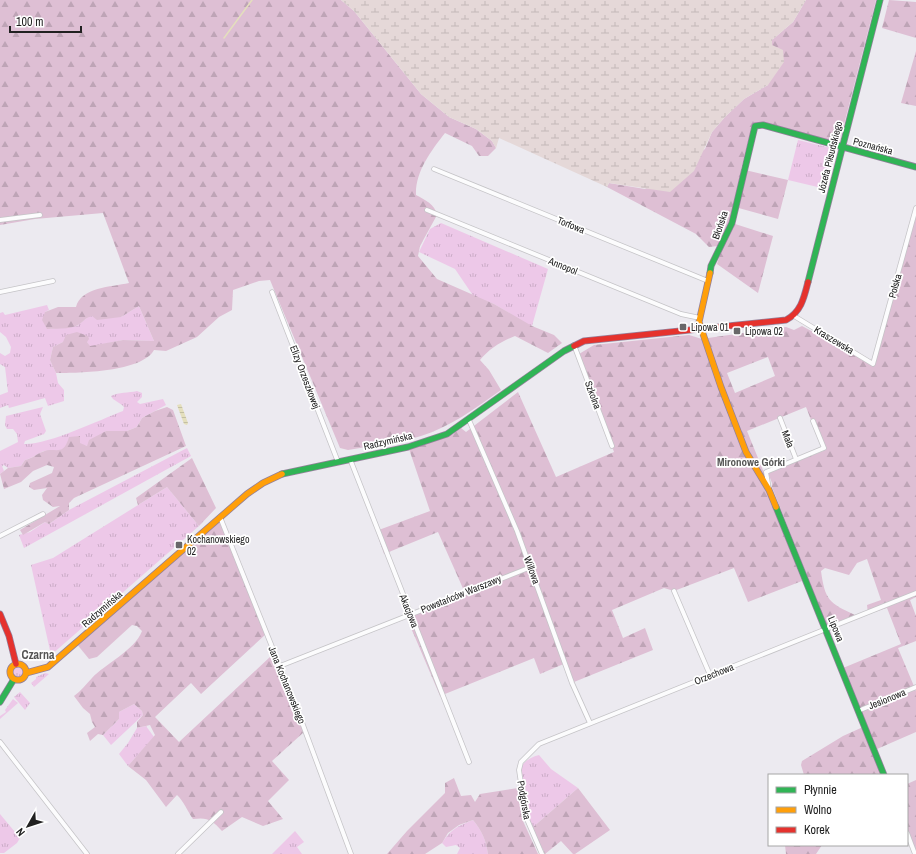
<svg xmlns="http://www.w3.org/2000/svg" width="916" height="854" viewBox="0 0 916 854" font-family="'Archivo Narrow',sans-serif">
<defs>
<pattern id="grass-tufts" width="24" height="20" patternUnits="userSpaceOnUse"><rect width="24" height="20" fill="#edc8e8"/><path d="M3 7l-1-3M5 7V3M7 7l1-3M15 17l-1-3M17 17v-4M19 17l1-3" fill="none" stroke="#cbacc7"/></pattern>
<pattern id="forest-firs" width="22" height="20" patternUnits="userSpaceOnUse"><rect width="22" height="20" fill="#debfd4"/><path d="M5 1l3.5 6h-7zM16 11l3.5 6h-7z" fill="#bea4b6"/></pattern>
<pattern id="wetland-marsh" width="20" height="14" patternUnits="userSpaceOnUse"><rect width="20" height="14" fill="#e5d8d8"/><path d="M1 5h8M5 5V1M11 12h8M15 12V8" fill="none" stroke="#c4b9b9"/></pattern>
<pattern id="water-rules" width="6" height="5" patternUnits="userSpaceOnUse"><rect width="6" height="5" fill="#e4dfbd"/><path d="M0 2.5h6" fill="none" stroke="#c3bfa2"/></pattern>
</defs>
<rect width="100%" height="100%" fill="#eceaf0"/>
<!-- grass -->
<path fill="url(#grass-tufts)" d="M798 140 835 149 826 189 788 180Z
M441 223 548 269 532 326 514 320 511 314 494 304 474 297 455 269 419 252 430 229Z
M47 305 49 310 45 312 47 329 77 326 89 316 121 317 139 306 154 341 123 340 90 347 87 342H63L53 347 50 360 56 373 58 383 64 390V401L48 406 45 398 9 408 8 405 0 408V395L8 392 5 367 0 364V353L5 356 10 353 11 347 6 337 0 332V313L3 312 5 315Z
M137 391 142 393V397L137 402 140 404 163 399 166 405 142 418 137 427 127 431H106L87 446C73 441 73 446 61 450 55 453 47 449 42 452 36 455 32 458 25 460L21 466 8 468 4 465 2 466 4 471 0 474V451L18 442 17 434 13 429H7L5 425 6 416 43 407 40 414 46 431 44 434 25 441 24 444C48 445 99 420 123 411L124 407C120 402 113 401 111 396 119 392 128 393 137 391Z
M187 448 191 456 24 548 19 535 30 532 45 522 49 524 69 510Z
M167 487 199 526 51 655 31 565 53 558Z
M13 672a5 5 0 1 1 10 0a5 5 0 1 1-10 0Z
M45 673 49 674 34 687 31 683 36 679V677Z
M20 692 30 703 25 710 14 697Z
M13 699 18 703 0 719V716L6 712 5 710Z
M134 704 142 711 143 715 111 745 103 735 119 719V712Z
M146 726 154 737 128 766 119 754 128 743 137 728Z
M539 755 551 769 578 788 532 828 527 820 519 771C522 762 531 757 539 755Z
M0 814 20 838 17 843 4 853H0Z
M473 820C482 831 486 840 488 854H457L460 848 456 845 446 847 442 843C450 830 459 825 473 820Z
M295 831 304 842 297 847 302 854H272Z"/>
<!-- forest -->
<path fill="url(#forest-firs)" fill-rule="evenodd" d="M0 0H341L354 11 421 94 449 117 476 129 492 141 496 148 488 156H479L472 146 445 133C431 151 415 172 416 195 425 200 435 204 437 215L420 246 418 256 437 279 494 304 532 326 554 335 562 343 548 353 515 336C502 341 489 349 480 360L489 370 501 390C476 408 450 427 421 436 398 443 372 446 348 450L340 448 270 280 259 281 233 290 232 310 219 317 197 337 166 351 154 350C142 372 79 373 56 373L50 360 53 347 63 342 66 335 77 332 88 336 89 339 87 342 90 346 123 340 154 341 139 306 121 317 97 320 92 316C85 317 82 324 76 326 67 330 56 328 47 329L42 320 45 312 58 307H76C81 287 111 287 129 283L103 213 35 219 0 225Z
M806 0H876L840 140 836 143 761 123H756L752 127 741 169 788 180 778 219 735 207 732 223 773 236 758 293 717 264 726 234 718 246 709 247 696 234 607 187 609 183 645 189 705 149 712 132 725 117 744 99 768 85 772 40 793 22Z
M889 0 916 2V38L882 28Z
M916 51V106L901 103Z
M916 207V597L910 600 916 616V641L898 648 916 691V732L877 749 843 668 901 644 887 608 868 614 867 605 881 600 867 559 857 563 849 575 825 568 821 571C825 600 829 603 855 615L827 626 772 487V483L768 473 823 451 806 407 747 431 767 480 765 482 741 435 707 342 708 338 786 327 794 330 802 326 873 364ZM768 357 775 376 735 393 727 373Z
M689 335 702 339 733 425 753 469 768 494 802 581 748 602 734 568 674 591 664 588 612 610 623 638 645 628 653 650 574 682 566 663 540 674 534 658 440 696 406 616 465 593 438 532 384 554 376 531 430 511 409 449 453 434 461 428 466 432 518 392 556 477 614 452 579 354 594 345Z
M167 407 173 410 186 446 74 498 69 503V510L49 524 45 522 23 535 20 530 60 506 53 507 43 500 42 495 47 488 34 490 29 487 30 483 52 473 54 467 47 465 33 471 21 482 4 489 0 474 8 468 21 466 25 460C33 458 35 455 42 452 55 446 63 458 69 437L80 436V443L87 446 89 440 106 431H127L137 427 142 418 155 411Z
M192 458 216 508 199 526 167 487 138 505 136 498Z
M221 518 266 634 201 694 191 683 155 717 179 742 271 656 280 670 304 732 272 761 289 780 268 801 283 819 263 826 242 817 222 831C212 820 208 817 193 819 188 812 183 800 177 795L166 807 146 780 128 766 155 735 150 725 137 728V722L143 715 142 711 134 704 119 712V719L103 735 98 734 90 741 87 733 95 727 92 722 90 714 83 708 74 696C81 691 86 684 92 678 105 664 135 650 142 631L137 626 132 625 97 657 89 659 76 643Z
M863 727 882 775H804L801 765 802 761 843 736Z
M454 778 461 796 471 795 475 802 480 794 518 788 523 821 538 854H488C486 840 482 831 473 820L459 825 448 833 442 843 425 854H387L407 831 445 793V783Z
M916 780V853L907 829V784Z
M578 788 610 830 575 854H573L561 841 545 854 532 828Z
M785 845H822L816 854H786Z"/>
<!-- wetland -->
<path fill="url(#wetland-marsh)" d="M341 0H806L793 22 772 40V45L783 50 784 62 768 85 744 99 725 117 712 132 694 171 670 192 609 183 607 187 499 138 496 148 492 141 476 129 449 117 421 94 354 11Z"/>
<!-- water -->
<path fill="url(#water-rules)" d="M181 404 188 423 187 425 184 424 177 405Z"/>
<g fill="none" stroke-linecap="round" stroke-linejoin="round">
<!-- stream -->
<path stroke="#e4dfbd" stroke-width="1.5" d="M224 38 252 0"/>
<defs>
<path id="street" d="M434 169 708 281
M427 210 681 314 700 318
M0 220 40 215
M0 292 53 281
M272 292 338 462
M794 316 873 364 916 208
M574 345 612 446
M780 418 796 459
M469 420 517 531 572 683 590 723
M350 459 469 762
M769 489 766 472 824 448 813 421
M220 517 297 709 351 854
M0 536 43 514
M674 591 710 675
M280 666 531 567
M858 711 916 687
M0 742 87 854
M907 833 915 854
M178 854 221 812
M542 854 526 817 519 770 521 762 539 744 916 593"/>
<path id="fast" d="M710 273 711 266 732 223 755 126 763 125 916 167
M808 282 880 0
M282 474 408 447 447 434 564 351 574 346
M776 507 884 775
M0 702 14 679"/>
<path id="slow" d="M710 273 699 322 721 387 746 452 769 490 776 507
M10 672a8 8 0 1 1 16 0a8 8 0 1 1-16 0Z
M26 673 48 667 247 494 263 483 282 474"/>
<path id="jam" d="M574 346 584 341 786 320C801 312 804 298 808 282
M0 614 9 636 16 664"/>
</defs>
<!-- street casing -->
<use href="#street" stroke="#c5c4c7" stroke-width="5.5"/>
<!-- fast casing -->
<use href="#fast" stroke="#94809b" stroke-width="7"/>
<!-- slow casing -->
<use href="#slow" stroke="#94809b" stroke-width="7"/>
<!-- jam casing -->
<use href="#jam" stroke="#94809b" stroke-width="7"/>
<!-- street -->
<use href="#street" stroke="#fcfcfd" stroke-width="4"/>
<!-- fast -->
<use href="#fast" stroke="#30b455" stroke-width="5.5"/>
<!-- slow -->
<use href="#slow" stroke="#ff9f0a" stroke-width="5.5"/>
<!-- jam -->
<use href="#jam" stroke="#e5322d" stroke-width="5.5"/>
</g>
<!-- markers -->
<g fill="#686769" stroke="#fff" stroke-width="1.5">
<rect x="679" y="323" width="8" height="8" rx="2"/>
<rect x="733" y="327" width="8" height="8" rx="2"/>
<rect x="175" y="541" width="8" height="8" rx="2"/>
</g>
<g text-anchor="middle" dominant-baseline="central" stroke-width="3.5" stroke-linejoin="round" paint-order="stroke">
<!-- street labels -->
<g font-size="10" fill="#212121" stroke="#fff">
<text transform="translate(873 146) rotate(15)">Poznańska</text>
<text transform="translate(830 157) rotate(-76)">Józefa Piłsudskiego</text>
<text transform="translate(571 225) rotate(22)">Torfowa</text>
<text transform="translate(720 225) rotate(-71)">Błońska</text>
<text transform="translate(563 266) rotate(22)">Annopol</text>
<text transform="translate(895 286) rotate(-75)">Polska</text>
<text transform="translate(834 340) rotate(31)">Kraszewska</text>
<text transform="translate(305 377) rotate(69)">Elizy Orzeszkowej</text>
<text transform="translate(593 395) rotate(70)">Szkolna</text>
<text transform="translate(788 439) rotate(68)">Mała</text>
<text transform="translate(388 441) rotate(-13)">Radzymińska</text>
<text transform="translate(532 570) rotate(70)">Willowa</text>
<text transform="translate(461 594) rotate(-22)">Powstańców Warszawy</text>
<text transform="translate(102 609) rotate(-41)">Radzymińska</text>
<text transform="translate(409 611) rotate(68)">Akacjowa</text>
<text transform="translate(836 629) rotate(68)">Lipowa</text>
<text transform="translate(714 674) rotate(-22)">Orzechowa</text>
<text transform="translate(287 685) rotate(68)">Jana Kochanowskiego</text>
<text transform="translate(887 699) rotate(-22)">Jesionowa</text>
<text transform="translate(524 800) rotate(80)">Podgórska</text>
</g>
<!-- poi labels -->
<g font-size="10" fill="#212121" stroke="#fff" text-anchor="start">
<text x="691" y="327">Lipowa 01</text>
<text x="745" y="331">Lipowa 02</text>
<text x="187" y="539">Kochanowskiego<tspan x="187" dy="12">02</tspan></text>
</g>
<!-- neighbourhood labels -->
<g font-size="11" font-weight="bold" fill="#545454" stroke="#fff">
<text x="751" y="462">Mironowe Górki</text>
</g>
<!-- quarter labels -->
<g font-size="12" font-weight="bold" fill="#545454" stroke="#fff">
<text x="38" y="655">Czarna</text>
</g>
</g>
<!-- legend -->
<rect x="768" y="774" width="140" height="72" fill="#ffffff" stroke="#a6a6a6"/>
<rect x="776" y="787" width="20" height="6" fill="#30b455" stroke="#a6a6a6"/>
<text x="804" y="794" font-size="12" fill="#212121">Płynnie</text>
<rect x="776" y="807" width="20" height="6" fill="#ff9f0a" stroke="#a6a6a6"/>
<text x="804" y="814" font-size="12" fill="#212121">Wolno</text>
<rect x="776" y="827" width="20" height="6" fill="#e5322d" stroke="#a6a6a6"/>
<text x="804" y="834" font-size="12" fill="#212121">Korek</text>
<!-- north arrow -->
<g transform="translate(28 826) rotate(231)" stroke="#ffffff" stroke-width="3" paint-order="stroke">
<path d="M0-3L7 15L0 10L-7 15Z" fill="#212121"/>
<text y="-6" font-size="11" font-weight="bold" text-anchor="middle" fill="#212121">N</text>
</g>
<!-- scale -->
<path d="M10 26v6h71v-6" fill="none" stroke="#212121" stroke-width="2"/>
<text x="16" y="26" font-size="12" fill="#212121" stroke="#ffffff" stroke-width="3" paint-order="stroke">100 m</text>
</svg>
